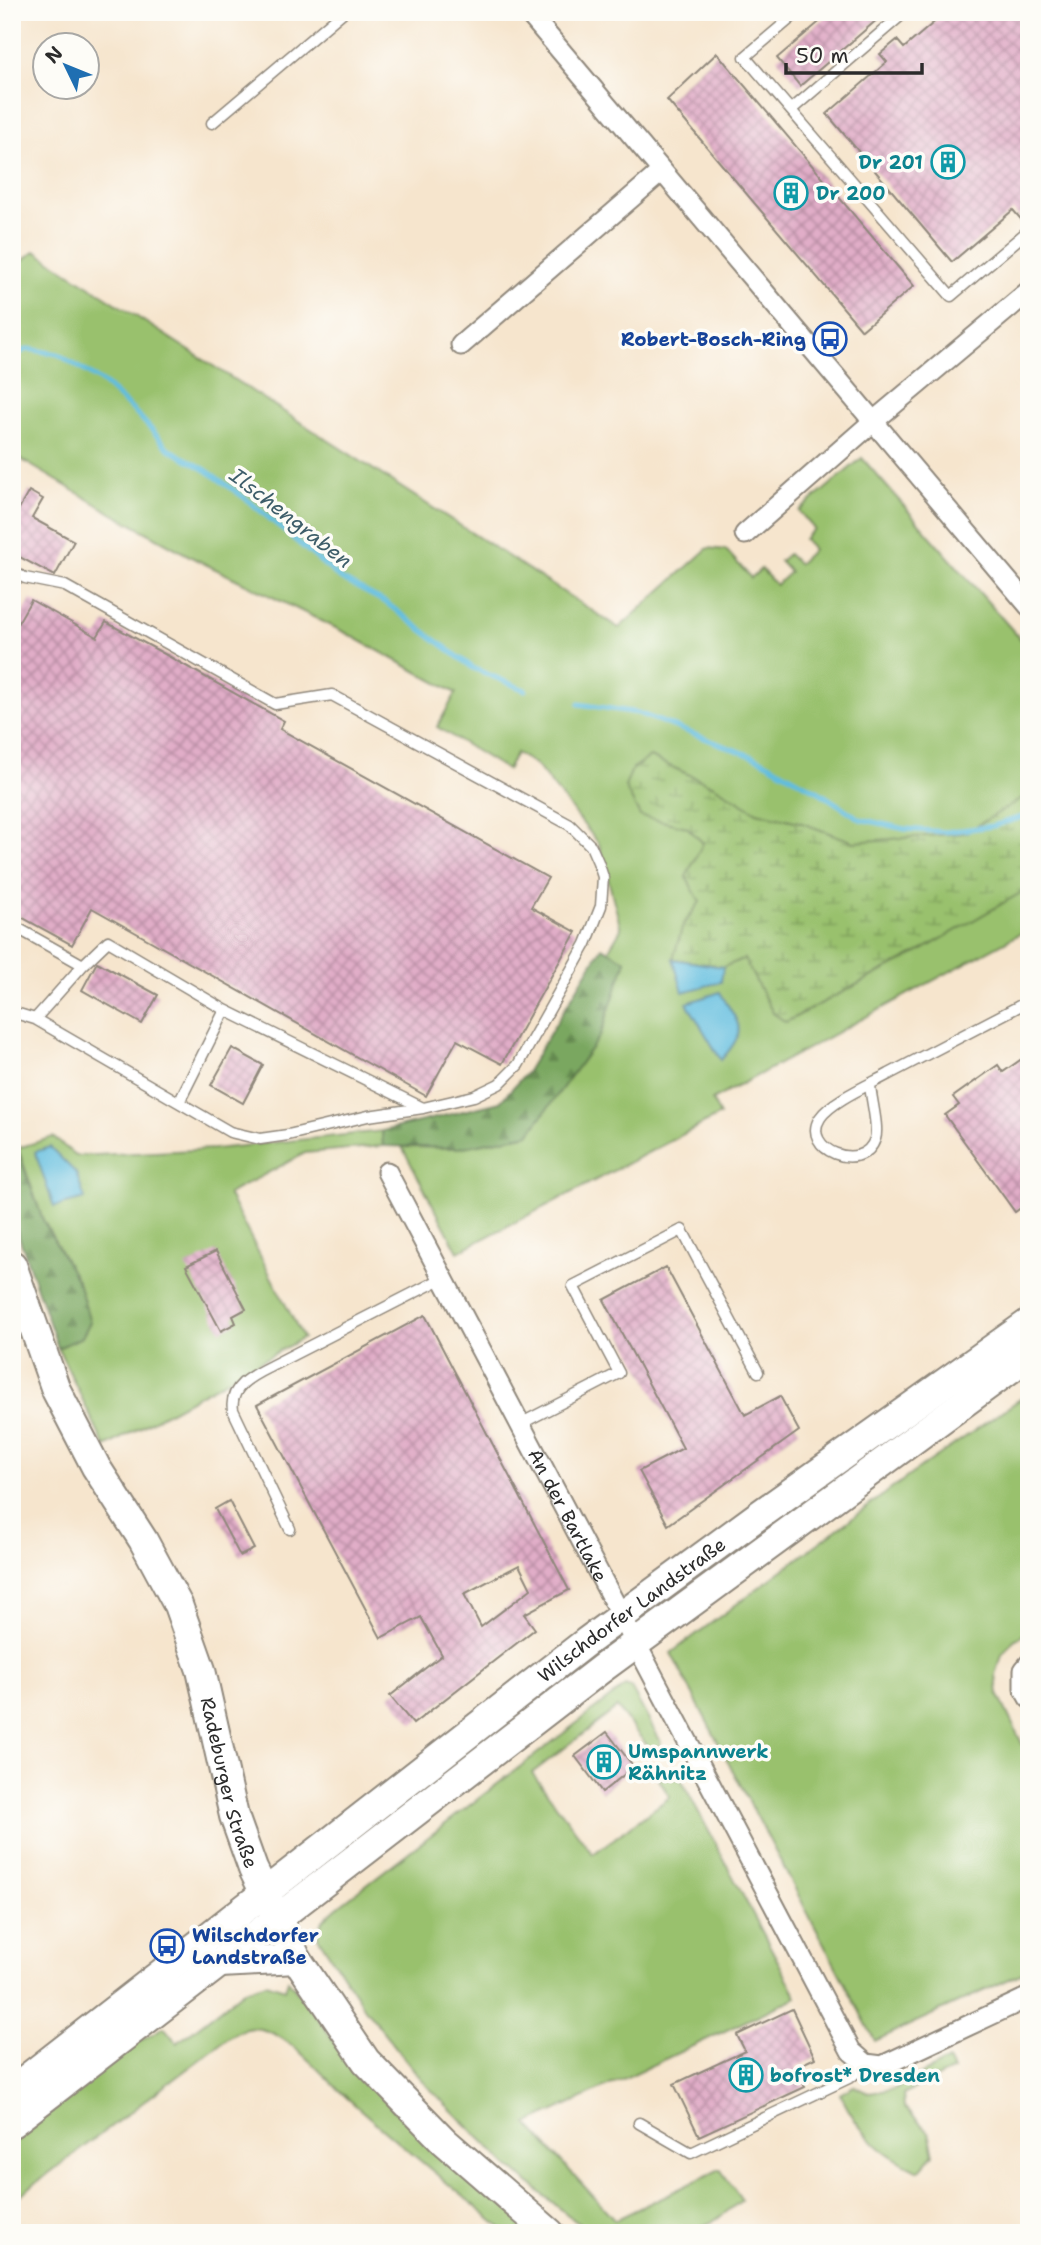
<svg xmlns="http://www.w3.org/2000/svg" width="1041" height="2245" viewBox="0 0 1041 2245" font-family="'Shantell Sans',sans-serif">
<defs>
<pattern id="forest-firs" width="22" height="20" patternUnits="userSpaceOnUse" patternTransform="scale(1.75)"><rect width="22" height="20" fill="#7aa760"/><path d="M5 1l3.5 6h-7zM16 11l3.5 6h-7z" fill="#64884f"/></pattern>
<pattern id="wetland-marsh" width="20" height="14" patternUnits="userSpaceOnUse" patternTransform="scale(1.75)"><rect width="20" height="14" fill="#99c16d"/><path d="M1 5h8M5 5V1M11 12h8M15 12V8" fill="none" stroke="#7d9d5a"/></pattern>
<pattern id="building-cross-hatch" width="8" height="8" patternUnits="userSpaceOnUse" patternTransform="scale(1.75)"><rect width="8" height="8" fill="#e1adc8"/><path d="M0 0l8 8M0 8l8-8" fill="none" stroke="#b78da3"/></pattern>
</defs>
<rect width="100%" height="100%" fill="#fdfcf7"/>
<filter id="ink" filterUnits="userSpaceOnUse"><feTurbulence type="fractalNoise" baseFrequency=".0143" numOctaves="2"/><feDisplacementMap in="SourceGraphic" scale="14" xChannelSelector="R" yChannelSelector="G"/><feConvolveMatrix kernelMatrix="1 2 1 2 8 2 1 2 1" color-interpolation-filters="sRGB"/></filter>
<filter id="wash" filterUnits="userSpaceOnUse"><feTurbulence type="fractalNoise" baseFrequency=".00686" numOctaves="4" result="noise"/><feDisplacementMap in="SourceGraphic" scale="28" xChannelSelector="R" yChannelSelector="G"/><feGaussianBlur stdDeviation="1.57" result="paint"/><feColorMatrix in="noise" values="0 0 0 0 0 0 0 0 0 0 0 0 0 0 0 0 0 1.4 0 .05"/><feComposite in="paint" operator="in"/></filter>
<g filter="url(#wash)">
<rect width="100%" height="100%" fill="#f6e5cd"/>
<!-- grass -->
<path fill="#99c16d" stroke="#62764c" stroke-width="2" d="M35 251 619 628 708 548 726 550 751 578 761 569 776 585 790 572 780 561 788 554 798 564 813 550 804 539 814 529 799 511 862 458 1029 649V929L712 1100 720 1115 458 1252 402 1147 458 1148 529 1134 626 961 608 951 621 929 599 844 536 765 516 753 507 770 437 727 456 693 346 633 195 559 115 515 12 454V269Z
M382 1131 383 1146 305 1153 228 1194 303 1338 105 1447 58 1348 82 1337 79 1285 43 1220 18 1148 53 1137 76 1156 214 1149Z
M1029 1393V1632L1014 1640 1002 1655 996 1675 998 1694 1029 1758V1970L875 2041 671 1653 910 1475Z
M625 1686 631 1688 661 1742 654 1754 617 1708 532 1773 593 1854 670 1797 658 1778 681 1779 797 1997 527 2124 615 2220 720 2169 742 2200 716 2220 687 2233H590L507 2165 427 2086 365 2009 318 1937C317 1923 327 1917 336 1908Z
M288 1980 307 2003 347 2059 393 2109 536 2233H507C453 2187 397 2143 344 2095 323 2076 294 2040 267 2031 247 2023 234 2033 219 2045L12 2201V2136L110 2059 164 2027 177 2043 245 1990 266 1983 285 1989Z
M948 2060 953 2070 903 2094 904 2107 929 2132 934 2154 919 2171C878 2152 860 2134 840 2094L854 2086 869 2093 894 2089Z"/>
<!-- forest -->
<path fill="url(#forest-firs)" stroke="#526946" stroke-width="2" d="M602 947 626 961 600 1036 529 1134 458 1148 383 1146 382 1131 500 1102 526 1073Z
M12 1135 43 1220 79 1285 90 1322 82 1337 58 1348 12 1217Z"/>
<!-- wetland -->
<path fill="url(#wetland-marsh)" stroke="#62764c" stroke-width="2" d="M650 757 714 786 757 812 799 822 854 842 965 833 1029 794V888L917 953 786 1022 773 1013 744 959 723 967 673 959 683 925 700 902 686 877 703 843 687 827 640 816 625 787 632 769Z"/>
<!-- water -->
<path fill="#61bddf" stroke="#467485" stroke-width="2" d="M673 959 723 967 721 982 683 992Z
M720 992C739 1026 750 1028 721 1060L687 1003Z
M50 1147 76 1173 85 1199 54 1207 35 1152Z"/>
<g fill="none" stroke-linecap="round" stroke-linejoin="round">
<!-- stream -->
<path stroke="#61bddf" stroke-width="5" d="M12 356 28 349 58 354 102 382 139 416 169 449 206 470 249 501 341 579 385 602 473 668 525 690
M579 704 638 713 762 760 819 792 860 819 905 829 946 832 993 826 1029 815"/>
</g>
<g id="blocks">
<!-- building -->
<path fill="url(#building-cross-hatch)" fill-rule="evenodd" d="M831 12H886L800 86 777 58Z
M946 12H1029V223L1025 224 1013 210 952 262 827 114 887 62 880 54 897 40 904 48Z
M717 53 914 286 862 330 667 100Z
M29 491 43 499 32 518 74 541 55 576 12 553V521Z
M31 600 97 637 106 622 170 657 284 721 280 729 548 878 531 907 576 932 502 1064 457 1040 426 1096 92 908 72 945 12 912V633Z
M97 962 158 995 142 1024 82 990Z
M232 1048 263 1065 243 1103 211 1085Z
M1029 1054V1202L1015 1212 945 1115 959 1105 953 1097 998 1065 1003 1072Z
M216 1251 246 1309 233 1316 236 1323 221 1331 186 1266Z
M666 1267 745 1415 780 1396 799 1431 668 1525 639 1471 683 1448 604 1300Z
M425 1315 569 1590 524 1614 535 1629 413 1724 390 1696 442 1655 421 1617 381 1638 257 1405ZM519 1565 531 1589 481 1627 464 1594Z
M229 1501 254 1549 240 1556 215 1509Z
M607 1732 634 1767 602 1792 575 1756Z
M792 2009 815 2058 796 2067 805 2087 699 2136 674 2084 745 2051 737 2035Z"/>
</g>
</g>
<g filter="url(#ink)">
<use href="#blocks" fill-opacity="0" stroke="#90887c" stroke-width="2"/>
<g fill="none" stroke-linecap="round" stroke-linejoin="round">
<defs>
<path id="service" d="M798 12 745 57 951 296 1029 230
M791 110 905 12
M212 123 343 12
M12 572 25 578 65 586 275 704 332 695 570 825 591 846 598 862 603 877 601 906 586 944 518 1065 499 1084 474 1096 423 1108 368 1116 288 1135 260 1139 230 1132 35 1019 12 1012
M12 925 83 965
M35 1019 83 965 108 941 225 1010 423 1108
M870 1085C871 1099 879 1128 875 1139 863 1175 800 1149 820 1118 831 1101 871 1084 889 1074L1029 1001
M179 1102 225 1010
M520 1424 619 1373 573 1286 682 1230 758 1372
M290 1529 233 1410C229 1386 253 1375 271 1366L443 1278
M639 2123 691 2153 851 2077 866 2064"/>
<g id="minor">
<path d="M528 12C694 211 863 407 1029 606"/>
<path d="M461 345 661 172"/>
<path d="M745 534 875 420 1029 291"/>
<path id="s1" d="M387 1172 851 2051 866 2064 882 2066 1029 1997"/>
<path d="M1029 1664 1024 1670V1689L1029 1698"/>
</g>
<g id="secondary">
<path id="s2" d="M12 1265 56 1390 96 1467 143 1540 178 1605 201 1670 234 1816 253 1869 297 1959 366 2061 444 2141 550 2233"/>
<path d="M220 1963 297 1959"/>
<path id="s3" d="M12 2090 586 1642 759 1515 1029 1323"/>
<path d="M12 2123 601 1669 1029 1355"/>
</g>
</defs>
<!-- service casing -->
<use href="#service" stroke="#90887c" stroke-width="13"/>
<!-- minor casing -->
<use href="#minor" stroke="#90887c" stroke-width="23"/>
<!-- secondary casing -->
<use href="#secondary" stroke="#90887c" stroke-width="32"/>
<!-- service -->
<use href="#service" stroke="#fff" stroke-width="10"/>
<!-- minor -->
<use href="#minor" stroke="#fff" stroke-width="19"/>
<!-- secondary -->
<use href="#secondary" stroke="#fff" stroke-width="28"/>
</g>
</g>
<!-- icons -->
<defs>
<symbol id="building-ring" viewBox="-11 -11 22 22"><circle r="9.5" fill="#fdfcf7" stroke="#0f9aa8" stroke-width="1.5"/><path d="M-4-6H4V6H1V3H-1V6H-4ZM-2.5-4.3h1.7v1.8h-1.7ZM.8-4.3h1.7v1.8H.8ZM-2.5-1h1.7V.8h-1.7ZM.8-1h1.7V.8H.8Z" fill="#0f9aa8"/></symbol>
<symbol id="bus-ring" viewBox="-11 -11 22 22"><circle r="9.5" fill="#fdfcf7" stroke="#1a4fb4" stroke-width="1.5"/><path d="M-5-6H5V4H4V6H2V4H-2V6H-4V4H-5ZM-3.5-4V0h7V-4ZM-3.5 1.2v1.5H-2V1.2ZM2 1.2v1.5H3.5V1.2Z" fill="#1a4fb4"/></symbol>
</defs>
<g fill-rule="evenodd">
<use href="#building-ring" x="929" y="143" width="38" height="38"/>
<use href="#building-ring" x="772" y="174" width="38" height="38"/>
<use href="#bus-ring" x="811" y="320" width="38" height="38"/>
<use href="#building-ring" x="585" y="1743" width="38" height="38"/>
<use href="#bus-ring" x="148" y="1927" width="38" height="38"/>
<use href="#building-ring" x="727" y="2056" width="38" height="38"/>
</g>
<g text-anchor="middle" dominant-baseline="central" stroke-width="7" stroke-linejoin="round" paint-order="stroke">
<!-- culture labels -->
<g font-size="19" font-weight="bold" fill="#0d838f" stroke="#fdfcf7" text-anchor="start">
<text x="923" y="162" text-anchor="end">Dr 201</text>
<text x="816" y="193">Dr 200</text>
<text x="628" y="1751">Umspannwerk<tspan x="628" dy="22">Rähnitz</tspan></text>
<text x="770" y="2075">bofrost* Dresden</text>
</g>
<!-- transit labels -->
<g font-size="19" font-weight="bold" fill="#164399" stroke="#fdfcf7" text-anchor="end">
<text x="806" y="339">Robert-Bosch-Ring</text>
<text x="192" y="1935" text-anchor="start">Wilschdorfer<tspan x="192" dy="22">Landstraße</tspan></text>
</g>
<!-- street labels -->
<g font-size="19" fill="#2b2b2b" stroke="#fdfcf7">
<text stroke="none"><textPath href="#s1" startOffset="388">An der Bartlake</textPath></text>
<text stroke="none"><textPath href="#s3" startOffset="784">Wilschdorfer Landstraße</textPath></text>
<text stroke="none"><textPath href="#s2" startOffset="565">Radeburger Straße</textPath></text>
</g>
<!-- water labels -->
<g font-size="21" font-style="italic" fill="#3e5e6a" stroke="#fdfcf7">
<text transform="translate(291 518) rotate(38)">Ilschengraben</text>
</g>
</g>
<!-- margin -->
<rect width="1041" height="2245" fill="none" stroke="#fdfcf7" stroke-width="42"/>
<!-- north arrow -->
<g transform="translate(66 66) rotate(313)"><circle r="33" fill="#fdfcf7" stroke="#a9a8a5" stroke-width="2"/>
<path d="M0-5L12 26L0 18L-12 26Z" fill="#1f6fb2"/>
<text y="-10" font-size="19" font-weight="bold" text-anchor="middle" fill="#2b2b2b">N</text>
</g>
<!-- scale -->
<path d="M786 63v10h136v-10" fill="none" stroke="#2b2b2b" stroke-width="3.5"/>
<text x="796" y="63" font-size="21" fill="#2b2b2b" stroke="#fdfcf7" stroke-width="5" paint-order="stroke">50 m</text>
</svg>
